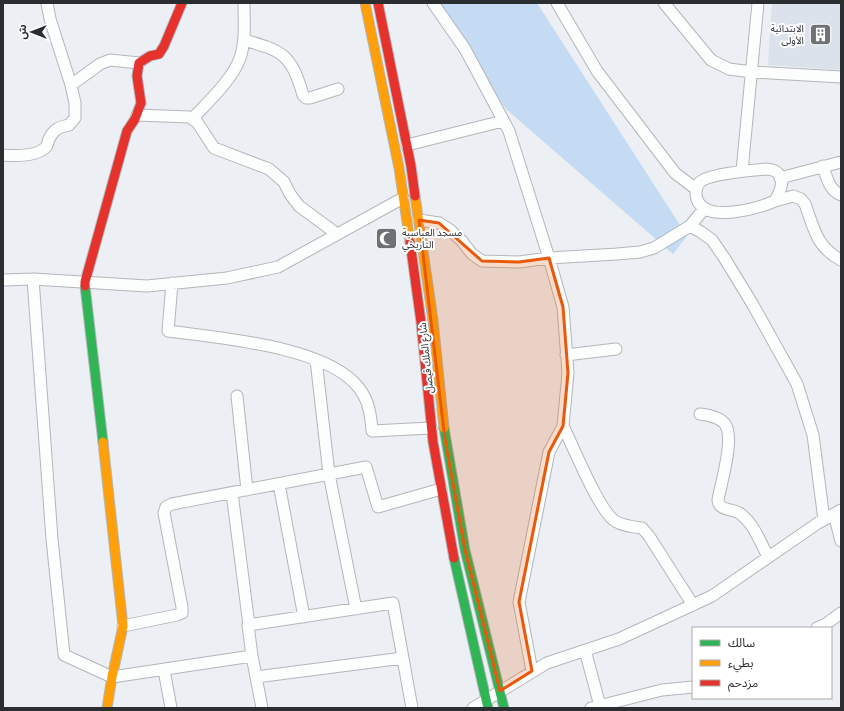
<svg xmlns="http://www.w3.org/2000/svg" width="844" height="711" viewBox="0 0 844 711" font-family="'Crimson Pro','Noto Sans Arabic',serif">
<rect width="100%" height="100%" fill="#eceff4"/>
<!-- built -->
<path fill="#dbe2eb" d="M772 3H841V70L768 65Z"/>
<!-- green -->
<path fill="#c5daf3" d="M433 3H537L687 236 673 254 506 109Z"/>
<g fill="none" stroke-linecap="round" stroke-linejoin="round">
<defs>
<path id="street" d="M433 3 465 49 509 131 549 258 563 307 568 373 563 426 549 452 519 602 532 671
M557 3 597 71 675 173 696 189
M664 3 711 60 729 69 752 72 841 77
M244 40C283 51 291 54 303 95L306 98H310L338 89
M71 85 100 64 110 60 139 63
M137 115 189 117 197 122 214 148 269 169 284 182 290 194 299 206 337 234
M192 119C207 103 233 79 240 58 246 41 244 21 244 3
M407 145 503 121
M3 155C15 156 36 157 46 147 48 145 48 141 49 139 54 129 59 127 69 125L75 118V103L71 85 50 19 47 3
M823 166C827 178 829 190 841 195
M766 169C768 169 773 170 775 171 787 178 780 192 775 201 759 208 705 224 697 199 695 194 696 186 700 182 708 174 753 170 766 169Z
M742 171 758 3
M780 178 841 162
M775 201 793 196 801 199 805 204C814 228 816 247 841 260
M419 220 439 223 450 230 462 241 472 254 482 261 519 262 549 258 617 254 640 252 654 248 690 226 704 209
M690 226 701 232 712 240 725 259 753 305 797 384 813 435 824 520
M33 279 52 539 64 655 112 677 252 656 262 708
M3 280 33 279 147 286 227 278 278 267 403 198
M172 283 168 331C219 338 327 346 359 388 369 401 371 416 372 431L431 428
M566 355 616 349
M316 360 329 474 356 609
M237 396 247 490
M700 414C708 415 720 417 725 424 735 438 721 483 718 500 719 512 735 508 742 515 754 525 761 543 768 557
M563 426C573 446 599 511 615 521 623 526 633 527 642 528L649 536 693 605
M279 484 304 617
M232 493 249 625
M834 514 841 541
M123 626 177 615 182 613V607L164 513 166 507 172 504 366 467 378 507 441 489
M817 628 826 624 841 613
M585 650 600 706
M252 656 248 625 393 603 412 708
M164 670 171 708
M256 677 403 658
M473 708 547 663 619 639 712 596 818 523 841 510
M591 708 662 690 693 687"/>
<path id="fast" d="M85 286 103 442
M444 428 465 550 504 708
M454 558 488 708"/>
<path id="slow" d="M365 3 399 168 410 242
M415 196 433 320 444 428
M103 442 123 626 112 677 107 708"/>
<path id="jam" d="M378 3 411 166 415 196
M410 242 421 322 433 442 454 558
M85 286V282L127 131 135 119 141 103 137 76 139 63 150 56 159 54 164 46 182 3"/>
</defs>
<!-- street casing -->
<use href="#street" stroke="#b3b6ba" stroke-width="13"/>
<!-- fast casing -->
<use href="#fast" stroke="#b3b6ba" stroke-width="11"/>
<!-- slow casing -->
<use href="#slow" stroke="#b3b6ba" stroke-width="11"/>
<!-- jam casing -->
<use href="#jam" stroke="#b3b6ba" stroke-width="11"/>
<!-- street -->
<use href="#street" stroke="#fcfdfd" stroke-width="11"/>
<!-- fast -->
<use href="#fast" stroke="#30b455" stroke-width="9"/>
<!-- slow -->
<use href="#slow" stroke="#ff9f0a" stroke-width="9"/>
<!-- jam -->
<use href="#jam" stroke="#e5322d" stroke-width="9"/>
</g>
<!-- marked area -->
<path fill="#e8590c" fill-opacity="0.2" stroke="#e8590c" stroke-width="3" stroke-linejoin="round" d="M419 220 439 223 482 261 519 262 549 258 563 307 568 373 563 426 549 452 519 602 532 671 500 691 465 550 445 440Z"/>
<!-- icons -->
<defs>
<symbol id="building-square" viewBox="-11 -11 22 22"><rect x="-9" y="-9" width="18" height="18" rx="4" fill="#6f7275" stroke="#fff"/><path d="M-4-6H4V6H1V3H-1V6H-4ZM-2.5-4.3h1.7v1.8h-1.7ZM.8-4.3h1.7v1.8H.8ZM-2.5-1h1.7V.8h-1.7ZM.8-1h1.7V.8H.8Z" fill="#fff"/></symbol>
<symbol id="mosque-square" viewBox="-11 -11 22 22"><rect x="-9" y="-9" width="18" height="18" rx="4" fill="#6f7275" stroke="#fff"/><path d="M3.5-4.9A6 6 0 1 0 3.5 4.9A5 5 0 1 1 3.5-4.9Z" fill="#fff"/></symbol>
</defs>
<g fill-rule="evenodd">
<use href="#building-square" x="808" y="22" width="25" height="25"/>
<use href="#mosque-square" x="374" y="226" width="25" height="25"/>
</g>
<g text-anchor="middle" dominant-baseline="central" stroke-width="4" stroke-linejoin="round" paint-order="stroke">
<!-- poi labels -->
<g font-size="10" fill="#2b2e31" stroke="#fff" text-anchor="end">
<text x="804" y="28">الابتدائية<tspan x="804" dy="12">الأولى</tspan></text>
<text x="402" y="232" text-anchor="start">مسجد العباسية<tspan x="402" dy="12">التاريخي</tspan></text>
</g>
<!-- street labels -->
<g font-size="10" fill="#2b2e31" stroke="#fff">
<text transform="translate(426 358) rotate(-96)">شارع الملك فيصل</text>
</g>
</g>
<!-- border -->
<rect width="844" height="711" fill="none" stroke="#2b2e31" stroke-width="8"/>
<!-- legend -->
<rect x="692" y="627" width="140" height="72" fill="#ffffff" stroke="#aaabad"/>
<rect x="700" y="640" width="20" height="6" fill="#30b455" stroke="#aaabad"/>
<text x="728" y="647" font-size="12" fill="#2b2e31">سالك</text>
<rect x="700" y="660" width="20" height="6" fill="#ff9f0a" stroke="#aaabad"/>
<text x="728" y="667" font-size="12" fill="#2b2e31">بطيء</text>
<rect x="700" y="680" width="20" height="6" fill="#e5322d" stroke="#aaabad"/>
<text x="728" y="687" font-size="12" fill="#2b2e31">مزدحم</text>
<!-- north arrow -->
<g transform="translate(32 32) rotate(270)" stroke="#ffffff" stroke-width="3" paint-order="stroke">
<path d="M0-3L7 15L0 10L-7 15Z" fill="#2b2e31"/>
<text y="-6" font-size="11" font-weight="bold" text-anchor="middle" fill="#2b2e31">ش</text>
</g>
</svg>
